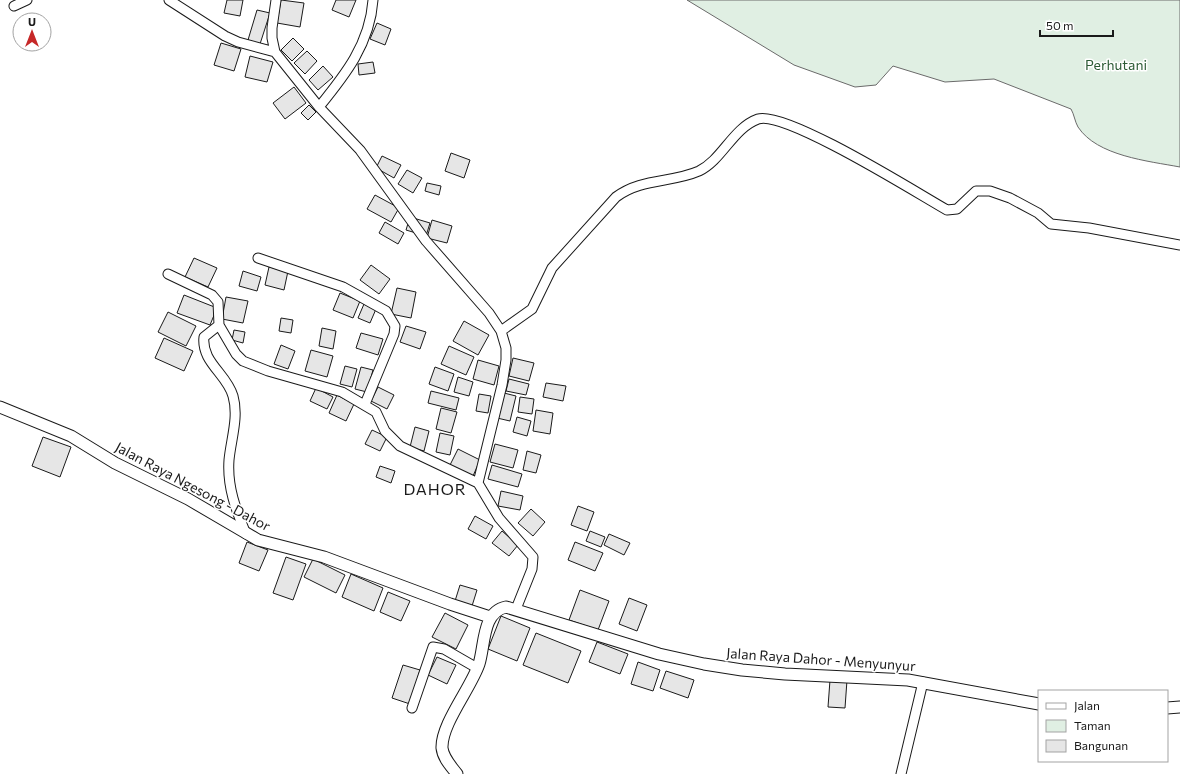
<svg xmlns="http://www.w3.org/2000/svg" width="1180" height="774" viewBox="0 0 1180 774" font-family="Commissioner,sans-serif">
<rect width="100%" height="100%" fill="#fff"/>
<!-- green -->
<path fill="#e0efe3" stroke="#6a6a6a" d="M687 0H1180V167C1148 161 1097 156 1078 127 1075 122 1074 114 1071 109L994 79 945 82 893 66 876 85 855 87 794 65Z"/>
<!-- building -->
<path fill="#e6e6e6" stroke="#1a1a1a" d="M227 0H243L240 16 224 13Z
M281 0 304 3 300 27 277 23Z
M336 0H356L349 17 332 10Z
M257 10 270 13 260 44 248 40Z
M377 23 391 29 385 45 370 39Z
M293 38 304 49 292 61 281 50Z
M221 43 241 49 234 71 214 65Z
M307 51 317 61 305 74 294 63Z
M250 56 273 62 267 82 245 77Z
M373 62 375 73 359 75 358 64Z
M323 66 333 77 318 90 309 80Z
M294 87 306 103 285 119 273 103Z
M309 105 316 112 308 120 301 113Z
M451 153 470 160 464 178 445 171Z
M382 156 401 165 394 178 376 168Z
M407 170 422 178 413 193 398 184Z
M427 183 441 186 439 195 425 191Z
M375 195 399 208 391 222 367 209Z
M410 217 430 223 426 236 406 230Z
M432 220 452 226 447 243 427 238Z
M385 222 404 233 398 244 379 233Z
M194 258 217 268 208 287 185 277Z
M371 265 390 279 379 294 360 280Z
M269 267 288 271 284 290 265 285Z
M243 271 261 277 257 291 239 286Z
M397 288 416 292 411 318 391 314Z
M340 293 360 301 353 318 333 310Z
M184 295 217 308 210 325 177 313Z
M226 297 248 301 243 323 222 319Z
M364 304 376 309 370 323 358 318Z
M168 312 196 326 186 346 158 332Z
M281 318 293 320 291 333 279 331Z
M464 321 489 335 478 355 453 341Z
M406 326 426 332 420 349 400 342Z
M322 328 336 331 333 349 319 346Z
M234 330 245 332 243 343 232 340Z
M361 333 383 339 378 355 356 348Z
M164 338 193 351 184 371 155 358Z
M281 345 295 351 288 369 274 364Z
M449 346 474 357 466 375 441 364Z
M311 350 333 356 327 377 305 371Z
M513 358 534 363 529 381 509 376Z
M478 360 499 366 494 385 473 379Z
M345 366 357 369 352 387 340 384Z
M361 367 373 370 367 392 355 389Z
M435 367 454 374 448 391 429 384Z
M458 377 473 382 469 396 454 392Z
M509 379 529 384 526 395 506 391Z
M546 383 566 386 563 401 543 397Z
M378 387 394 395 387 409 371 401Z
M316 388 333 397 327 409 310 401Z
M431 391 459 398 456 410 428 403Z
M504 393 516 396 510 421 497 418Z
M479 394 491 396 488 413 476 411Z
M337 395 354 404 346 421 329 413Z
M520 397 534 399 532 414 518 412Z
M441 408 457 412 451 433 436 429Z
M536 410 553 413 550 434 533 431Z
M517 417 531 421 527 436 513 432Z
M415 427 429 431 424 451 410 447Z
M372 430 387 437 380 451 365 444Z
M440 433 454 436 450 455 436 452Z
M43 437 71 447 60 477 32 466Z
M495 444 518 450 513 468 490 462Z
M458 449 480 460 473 476 450 465Z
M527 451 541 455 536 473 523 470Z
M492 465 522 474 518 487 488 479Z
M380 466 395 471 391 483 376 477Z
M501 491 523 496 520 510 498 506Z
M578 506 594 512 587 531 571 525Z
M531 509 545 522 533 536 518 523Z
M475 516 493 526 486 539 468 529Z
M502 531 518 545 509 556 492 543Z
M590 531 605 537 601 547 586 541Z
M609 534 630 543 624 555 604 545Z
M247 542 268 550 259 571 239 563Z
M575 542 603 553 595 571 568 560Z
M286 557 306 564 293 600 273 593Z
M313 559 345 575 336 593 304 577Z
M351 574 383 588 374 611 342 597Z
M460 585 477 590 472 606 455 601Z
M580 590 609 601 598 630 569 620Z
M388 592 410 601 401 621 380 612Z
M629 598 647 605 637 631 619 624Z
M445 613 468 625 456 649 432 637Z
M501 616 530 628 517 661 488 649Z
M536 633 581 651 568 683 523 665Z
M597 642 628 654 620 674 589 662Z
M437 657 456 665 447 684 428 675Z
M638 662 660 670 653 691 631 684Z
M403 665 420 670 410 704 392 698Z
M666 671 694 680 688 698 660 688Z
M830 680H847L845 708 828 707Z"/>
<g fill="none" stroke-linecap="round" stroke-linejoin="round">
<defs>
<path id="minor" d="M169 0 225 36 238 42 275 52
M276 0 272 28V38L275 52 319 107 360 150 426 241 489 313 501 331 506 348V360L502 385 478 483 499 518 533 557 532 569 516 609
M14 6 27 0
M319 107C345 75 370 44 373 0
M258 258 343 287 386 311 395 326 394 334 365 404
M168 274 212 295 218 302 219 325 236 354 243 361 268 371 342 392 376 412 385 431 400 446 478 483
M219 325 204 337C201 362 227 374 233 396 239 417 231 439 229 460 227 487 236 510 246 534
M501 331 532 309 552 268 616 197C641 178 672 183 699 171 722 160 733 128 758 119 785 110 917 193 947 210L957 209 976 191H990L1010 198 1038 213 1051 224 1089 228 1180 245
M412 708 433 647 444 649 477 668
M901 774 923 682"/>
<path id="tertiary" d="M0 407 71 436 115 463 188 499 258 540 324 557 450 604 490 617
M1167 708 1180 707
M457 774C451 766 443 758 442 748 441 724 471 688 479 664 485 645 482 612 506 607L659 654 704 664 742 670 785 674 908 680 1039 704"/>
</defs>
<!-- minor casing -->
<use href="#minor" stroke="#1a1a1a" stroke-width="11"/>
<!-- tertiary casing -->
<use href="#tertiary" stroke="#1a1a1a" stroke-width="13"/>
<!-- minor -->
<use href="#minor" stroke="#fff" stroke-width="9"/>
<!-- tertiary -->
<use href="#tertiary" stroke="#fff" stroke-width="11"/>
</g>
<g text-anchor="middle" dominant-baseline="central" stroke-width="3" stroke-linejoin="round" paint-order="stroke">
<!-- park labels -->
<g font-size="14" fill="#2b5a34" stroke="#fff">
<text x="1116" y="64">Perhutani</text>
</g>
<!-- street labels -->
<g font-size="14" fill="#1a1a1a" stroke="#fff">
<text transform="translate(193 486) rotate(28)">Jalan Raya Ngesong - Dahor</text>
<text transform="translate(821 659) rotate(4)">Jalan Raya Dahor - Menyunyur</text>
</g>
<!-- quarter labels -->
<g font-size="16" letter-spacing="1" fill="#1a1a1a" stroke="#fff">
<text x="435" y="488">DAHOR</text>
</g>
</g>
<!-- legend -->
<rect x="1038" y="690" width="130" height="72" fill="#ffffff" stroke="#a3a3a3"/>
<rect x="1046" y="703" width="20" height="6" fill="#ffffff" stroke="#a3a3a3"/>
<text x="1074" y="710" font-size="12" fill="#1a1a1a">Jalan</text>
<rect x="1046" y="720" width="20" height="12" fill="#e0efe3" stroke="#a3a3a3"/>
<text x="1074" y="730" font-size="12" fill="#1a1a1a">Taman</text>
<rect x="1046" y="740" width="20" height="12" fill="#e6e6e6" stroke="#a3a3a3"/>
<text x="1074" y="750" font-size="12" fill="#1a1a1a">Bangunan</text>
<!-- north arrow -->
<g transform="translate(32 32)"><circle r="19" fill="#ffffff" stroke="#a3a3a3"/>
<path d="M0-3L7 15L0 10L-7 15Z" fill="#c62828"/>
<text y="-6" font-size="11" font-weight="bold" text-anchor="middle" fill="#1a1a1a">U</text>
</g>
<!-- scale -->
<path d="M1040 30v6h73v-6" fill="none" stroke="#1a1a1a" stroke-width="2"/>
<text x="1046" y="30" font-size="12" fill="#1a1a1a" stroke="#ffffff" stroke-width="3" paint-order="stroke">50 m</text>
</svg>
